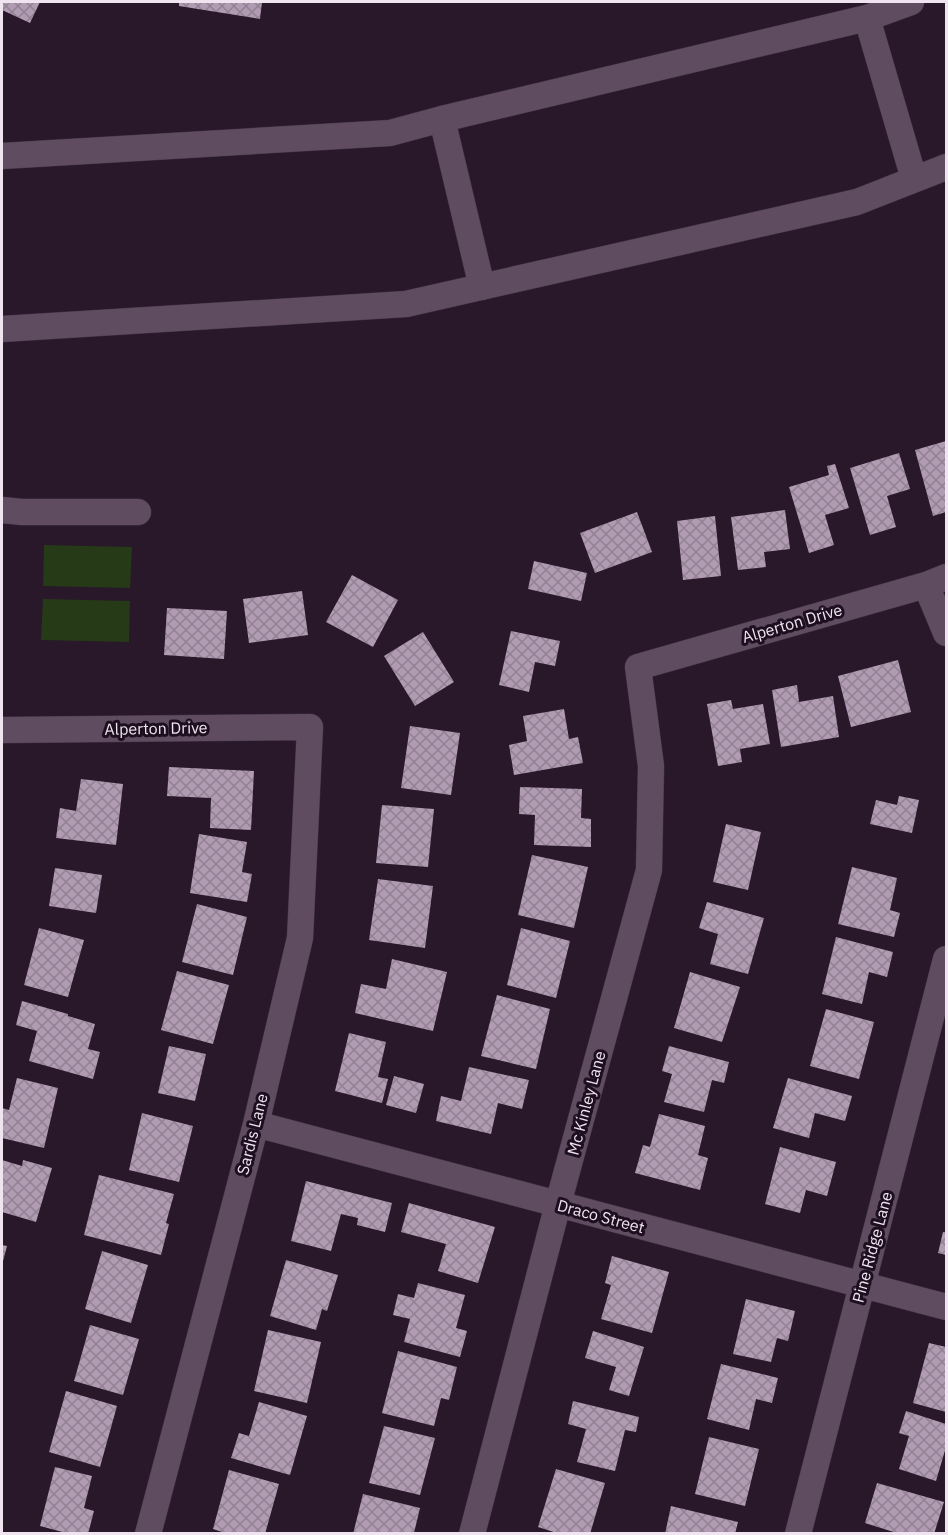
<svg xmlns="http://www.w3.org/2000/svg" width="948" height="1535" viewBox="0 0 948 1535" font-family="'IBM Plex Sans',sans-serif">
<defs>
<pattern id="building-cross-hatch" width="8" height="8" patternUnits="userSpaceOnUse" patternTransform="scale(1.5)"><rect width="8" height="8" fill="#b09bb2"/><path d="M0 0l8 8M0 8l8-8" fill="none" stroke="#918192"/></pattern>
</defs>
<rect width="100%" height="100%" fill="#28182a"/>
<!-- pitch -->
<path fill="#263a18" d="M44 545 132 547 130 588 43 586Z
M43 599 130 601 129 642 41 640Z"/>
<!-- building -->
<path fill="url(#building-cross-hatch)" d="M2 2H40L30 23 2 10Z
M179 2H262L260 19 179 6Z
M946 441V512L933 516 915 450Z
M899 453 910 489 887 496 896 527 870 535 850 468Z
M835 464 849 508 825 515 834 545 809 553 789 487 829 475 827 466Z
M785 510 790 549 764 552 766 567 738 570 731 517Z
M637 512 652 552 595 573 580 533Z
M715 516 721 576 683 580 677 521Z
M534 561 587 573 581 601 528 589Z
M352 575 398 600 373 647 326 622Z
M302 591 308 635 249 643 243 599Z
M167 608 227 611 224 659 164 655Z
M511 631 560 641 555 666 535 662 529 692 499 685Z
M423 632 454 682 415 706 384 656Z
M898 660 911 712 851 727 838 676Z
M797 685 799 702 833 696 839 737 781 747 772 690Z
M731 700 733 709 763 704 770 744 740 749 742 762 718 766 707 704Z
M564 709 569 739 578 737 583 763 514 775 509 745 527 741 523 716Z
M410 726 460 733 451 795 401 788Z
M169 767 254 771 251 830 210 828 211 798 167 796Z
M81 779 123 784 116 845 56 838 60 808 76 811Z
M520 787 582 789 581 818 591 819V847L534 845 535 815 519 814Z
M899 796 919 800 912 833 870 824 876 800 897 805Z
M382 805 434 809 428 867 376 863Z
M726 824 761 832 748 890 713 882Z
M199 834 247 842 242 872 252 874 247 902 190 893Z
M532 855 588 867 574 928 518 915Z
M852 867 897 878 890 910 900 913 894 937 838 924Z
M55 868 102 875 96 913 49 906Z
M378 879 433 886 425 948 369 940Z
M707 902 764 918 748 974 710 964 718 934 699 928Z
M197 904 247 917 233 975 182 962Z
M39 928 84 940 68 997 24 985Z
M521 928 570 941 556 998 507 985Z
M836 937 893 952 887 977 869 972 862 1004 822 994Z
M392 959 447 972 433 1031 355 1013 361 984 386 989Z
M177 971 229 985 213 1044 161 1030Z
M690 972 740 987 722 1042 674 1028Z
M497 995 550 1009 536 1069 481 1056Z
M22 1001 68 1014V1016L95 1024 88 1049 100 1052 93 1079 29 1061 37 1031 16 1025Z
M826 1009 874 1022 859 1079 810 1066Z
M349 1033 386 1042 378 1077 388 1079 382 1103 335 1091Z
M169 1046 206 1054 195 1101 158 1093Z
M669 1046 729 1062 724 1083 712 1080 704 1112 664 1102 672 1074 662 1071Z
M469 1067 529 1080 522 1109 498 1103 491 1134 436 1121 441 1096 461 1101Z
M394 1076 424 1084 416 1113 386 1105Z
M17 1078 58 1088 44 1148 2 1138V1108L9 1110Z
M788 1078 852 1096 845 1121 815 1113 809 1138 773 1128Z
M142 1113 193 1126 179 1182 129 1170Z
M659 1114 705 1126 698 1155 708 1158 700 1190 635 1173 643 1145 650 1147Z
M780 1147 836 1162 827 1196 806 1190 800 1213 765 1204Z
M2 1160 22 1166 23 1160 52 1168 36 1222 2 1212Z
M99 1175 174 1194 166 1223 169 1224 161 1255 84 1235Z
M306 1181 392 1203 385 1232 357 1225 358 1218 341 1214 331 1251 291 1241Z
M409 1203 495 1227 478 1283 438 1271 446 1244 401 1232Z
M943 1232H946V1255L938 1253Z
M2 1245 7 1246 2 1265Z
M102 1251 148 1265 131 1323 85 1309Z
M612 1256 669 1272 652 1333 601 1319 611 1285 605 1283Z
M286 1260 338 1275 327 1311 322 1309 316 1330 270 1316Z
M418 1283 465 1295 456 1328 467 1331 460 1357 404 1342 410 1319 393 1315 398 1294 414 1298Z
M746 1299 795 1311 788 1341 777 1338 771 1362 733 1354Z
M90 1325 139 1339 123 1395 74 1381Z
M268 1330 321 1342 307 1403 254 1391Z
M593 1331 644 1347 629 1396 609 1390 616 1367 585 1358Z
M929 1343 946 1347V1412L913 1403Z
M398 1351 457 1367 449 1400 441 1398 434 1426 382 1413Z
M721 1364 778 1378 772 1403 756 1399 749 1430 707 1419Z
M66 1391 117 1406 100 1467 49 1452Z
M573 1401 639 1417 636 1432 625 1430 615 1471 577 1462 586 1429 568 1424Z
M259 1402 307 1416 290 1475 231 1458 239 1433 249 1436Z
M906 1411 946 1424V1447L936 1481 899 1469 909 1436 899 1433Z
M384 1426 435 1438 420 1495 369 1483Z
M709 1437 759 1449 745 1506 695 1494Z
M55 1467 92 1476 84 1508 94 1511 88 1534H70L40 1526Z
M556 1469 605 1483 590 1534H560L538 1527Z
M229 1470 279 1484 265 1534H228L213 1529Z
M877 1483 944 1502 934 1534H900L865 1523Z
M363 1494 420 1508 414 1533 405 1532V1534H353Z
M671 1506 738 1522 735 1534H665Z"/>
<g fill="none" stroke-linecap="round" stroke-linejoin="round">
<defs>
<path id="minor" d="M911 2 867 18 914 179
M2 156 390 133 442 119
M482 287 442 119 867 18
M2 329 406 304 857 202 946 167
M2 510 22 512H138
M926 585 946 633
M2 730 310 727 300 938 256 1124 148 1534
M256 1124 946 1307
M472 1534 558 1204 649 870 651 766 638 667 926 585 946 577
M798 1534 946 959"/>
</defs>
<!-- minor casing -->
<use href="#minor" stroke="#413443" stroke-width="27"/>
<!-- minor -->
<use href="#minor" stroke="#5f4c61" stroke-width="26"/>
</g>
<g text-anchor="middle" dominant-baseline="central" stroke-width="6" stroke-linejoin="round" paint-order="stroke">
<!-- street labels -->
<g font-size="16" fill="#f0e4f1" stroke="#1e0f20">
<text transform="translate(792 623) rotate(-16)">Alperton Drive</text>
<text transform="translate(156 728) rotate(-1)">Alperton Drive</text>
<text transform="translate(586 1103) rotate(-75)">Mc Kinley Lane</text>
<text transform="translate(252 1134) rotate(-76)">Sardis Lane</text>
<text transform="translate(601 1216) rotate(15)">Draco Street</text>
<text transform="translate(872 1247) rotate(-75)">Pine Ridge Lane</text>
</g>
</g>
<!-- border -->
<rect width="948" height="1535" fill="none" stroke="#f0e4f1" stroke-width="6"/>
</svg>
